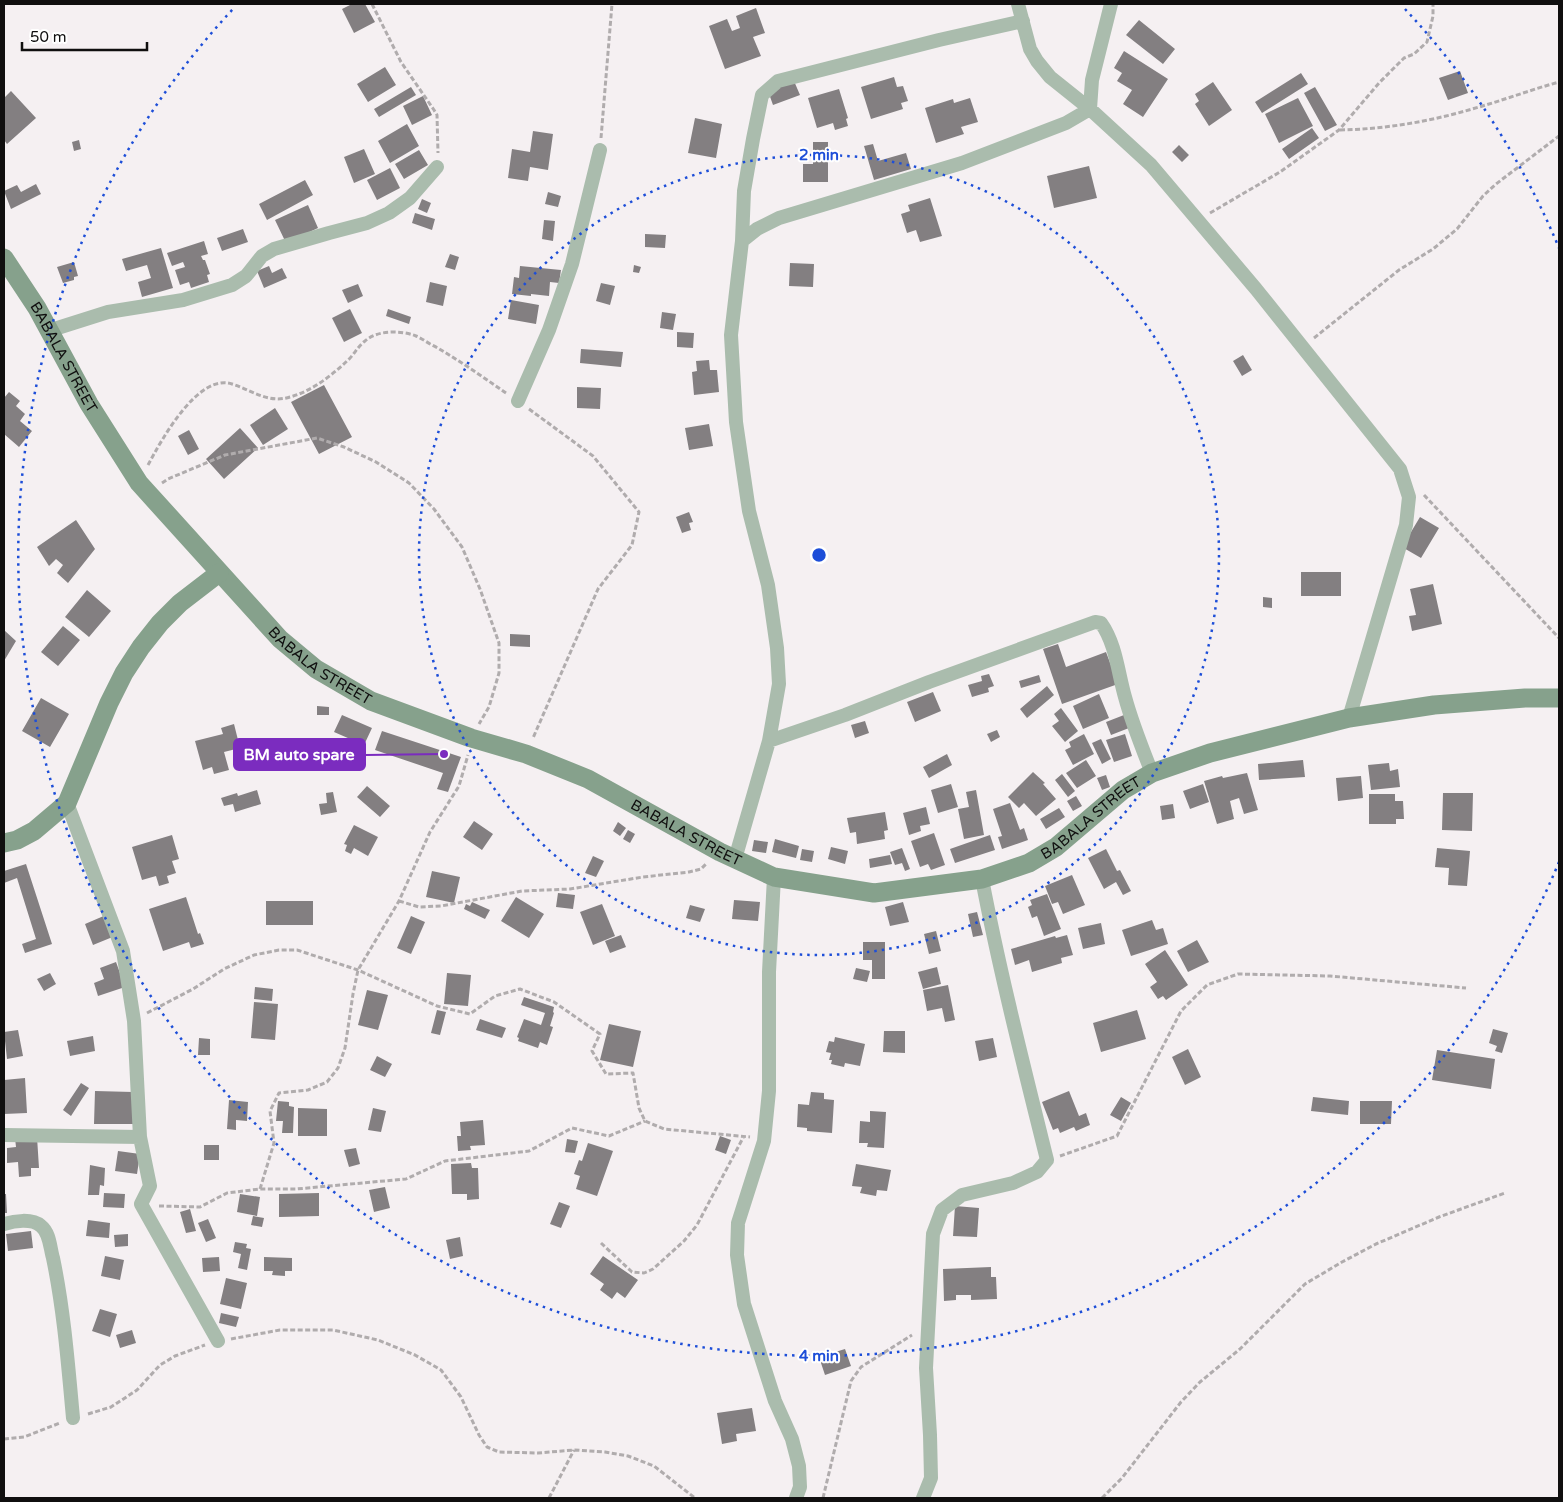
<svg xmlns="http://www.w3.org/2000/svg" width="1563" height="1502" viewBox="0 0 1563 1502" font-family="'Varela Round',sans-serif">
<rect width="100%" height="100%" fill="#f5f0f2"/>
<!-- building -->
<path fill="#837f81" d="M352 4H365L375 22 354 33 342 9Z
M756 8 765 33 753 37 761 56 725 69 709 26 727 19 732 31 740 28 736 16Z
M1139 20 1175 49 1163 64 1126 35Z
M1124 51 1168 79 1143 117 1123 104 1132 90 1117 81 1122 73 1114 68Z
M385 67 396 85 368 102 357 84Z
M1460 71 1468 93 1448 100 1439 78Z
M1301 73 1308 84 1262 113 1255 102Z
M894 77 897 87 903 86 908 101 901 103 903 109 871 119 861 87Z
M794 81 800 95 773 105 768 91Z
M1213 82 1232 110 1209 126 1195 104 1199 101 1195 94Z
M411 87 416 95 379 117 374 109Z
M1315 87 1337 125 1325 131 1304 93Z
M839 89 848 118 846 119 848 126 835 130 833 123 817 128 808 98Z
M11 91 36 118 7 144 4 140V98Z
M423 96 432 115 412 125 403 106Z
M970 98 978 122 961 127 964 134 936 143 925 108 953 99 954 103Z
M1298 98 1313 126 1279 143 1265 114Z
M695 118 722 124 716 158 688 153Z
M407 124 419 146 390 163 378 141Z
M1312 128 1319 138 1289 159 1282 149Z
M533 131 553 134 548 170 530 167 528 181 508 178 512 149 530 152Z
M79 140 81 149 74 151 72 142Z
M813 142H828V182H803V164H813Z
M873 144 878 161 906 153 911 169 874 180 864 146Z
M1179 145 1189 155 1182 162 1172 152Z
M364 149 375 174 354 183 344 157Z
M419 150 428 165 404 179 395 164Z
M1089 166 1097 198 1054 208 1047 176Z
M390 168 400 188 377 200 367 180Z
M305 180 313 195 267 220 259 204Z
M36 184 41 194 11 209 4 191 17 185 21 192Z
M548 192 561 196 558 207 545 204Z
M930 198 942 236 920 242 916 230 907 233 901 214 910 211 908 205Z
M422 199 431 203 427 213 418 209Z
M308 205 318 228 286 243 275 220Z
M415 213 435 219 432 230 412 223Z
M544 220 555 221 553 241 542 239Z
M243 229 248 242 222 251 217 238Z
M645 234 666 235 665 248 645 247Z
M204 241 208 254 201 256 203 260H205L210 274 207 275 209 282 191 288 189 282 180 285 175 270 185 267 183 262 172 266 167 253Z
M161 248 173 288 142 297 138 282 151 278 147 265 126 271 122 259Z
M450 254 459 257 455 270 445 267Z
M74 262 78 276 74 277V280L63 283 57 267Z
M790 263 814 264 813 287 789 286Z
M634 265 641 267 639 273 633 272Z
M269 266 272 273 282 268 287 278 264 288 257 271Z
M520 266 561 270 559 283 550 282 549 296 531 294V296L512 294 514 277 519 278Z
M430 282 447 286 443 306 426 302Z
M601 283 615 286 610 305 596 301Z
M358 284 363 296 348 303 342 290Z
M511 300 539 305 536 324 508 319Z
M350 309 362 333 344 342 332 318Z
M388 309 411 317 409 324 386 316Z
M662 312 676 314 673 330 660 328Z
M677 332 694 333 693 348 677 347Z
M581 349 623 352 621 367 580 363Z
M1243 355 1252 370 1242 376 1233 361Z
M709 360 710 370H717L719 392 694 395 692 372 697 371 696 361Z
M324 385 352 437 319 454 291 402Z
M577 387 601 388 600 409 577 408Z
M9 392 20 401 16 406 25 414 20 421 32 431 19 447 4 434V398Z
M275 408 288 429 263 445 250 425Z
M709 424 713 446 689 450 685 428Z
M240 428 258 448 224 479 206 459Z
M189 430 199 449 188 455 178 436Z
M689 512 693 522 689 523 691 530 682 533 676 517Z
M1420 517 1439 528 1421 558 1402 547Z
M76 520 95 549 68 583 57 573 63 565 56 559 49 566 37 547Z
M1301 572H1341V596H1301Z
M1433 584 1442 624 1412 631 1409 616 1416 615 1410 589Z
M87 590 111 611 89 637 65 617Z
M1263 597 1272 598V608L1263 607Z
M63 626 80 640 58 666 41 652Z
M4 630 16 641 4 661Z
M510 634 530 635V647L510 646Z
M1058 644 1066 667 1106 652 1118 684 1062 704 1043 649Z
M989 674 994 686 988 688 989 692 972 697 968 685 982 681 981 676Z
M1039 675 1041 682 1021 688 1019 681Z
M1047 686 1054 695 1027 718 1020 709Z
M933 692 941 711 915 722 907 702Z
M1099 694 1109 718 1083 729 1073 706Z
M41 698 69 714 50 747 22 731Z
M317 706 329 707V715H317Z
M1061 708 1078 731 1065 742 1052 726 1059 721 1054 714Z
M342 715 372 728 364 745 334 732Z
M1124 715 1129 728 1111 735 1106 722Z
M865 721 869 733 855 738 851 725Z
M234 724 240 748 224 752 229 770 214 774 212 767 203 770 195 741 223 734 221 728Z
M997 730 1000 737 991 742 987 734Z
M382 731 461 757 448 792 437 789 443 773 375 750Z
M1084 734 1094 754 1073 765 1065 750 1071 747 1069 742Z
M1125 734 1132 756 1114 762 1106 740Z
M1101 739 1111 759 1102 764 1092 743Z
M947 754 952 765 929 778 923 767Z
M1086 760 1096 776 1077 788 1066 773Z
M1303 760 1305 777 1259 780 1258 764Z
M1389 763 1390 771 1398 769 1400 787 1371 790 1368 765Z
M1033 772 1045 783 1043 784 1056 799 1036 816 1024 803 1019 808 1008 797Z
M1247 773 1258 810 1244 814 1239 798 1230 801 1234 819 1217 824 1204 781 1222 776 1223 778Z
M1062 774 1075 791 1068 797 1055 780Z
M1106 775 1110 787 1102 790 1097 778Z
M1361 776 1363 798 1338 801 1336 778Z
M951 784 958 807 938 813 931 790Z
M1203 784 1209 802 1190 809 1183 791Z
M367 786 390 806 380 817 357 797Z
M257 790 261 804 235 812 233 804 224 806 221 798 237 793 238 796Z
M976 790 984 835 964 839 958 809 969 807 966 792Z
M333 792 337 812 321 815 319 804 327 803 326 793Z
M1443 793H1473L1472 831 1442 830Z
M1369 794H1395V801H1403L1404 819H1396V824H1369Z
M1076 796 1082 806 1073 811 1067 801Z
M1010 803 1020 830 1024 828 1028 840 1002 849 998 837 1002 836 993 809Z
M1173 804 1175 818 1162 820 1160 806Z
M926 807 930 824 920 826 921 831 909 835 903 813Z
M1059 808 1065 817 1046 829 1040 819Z
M885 812 888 830 884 831 885 839 857 844 856 832 850 833 847 818Z
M474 821 493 834 482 850 463 837Z
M618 822 626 828 620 836 613 831Z
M354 825 378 837 368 856 354 848 351 854 345 851 347 845 344 844Z
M628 830 635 834 630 843 623 839Z
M934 833 945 865 931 870 928 864 920 867 911 841Z
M172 835 179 859 172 861 176 873 167 876 169 883 159 886 156 876 142 880 132 847Z
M990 835 995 850 955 863 950 849Z
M775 839 799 846 796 858 772 852Z
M754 840 768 842 766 853 752 851Z
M831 847 848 851 845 864 828 859Z
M902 848 910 869 905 871 902 863 895 865 890 852Z
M1437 848 1470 851 1467 886 1448 885 1449 868 1435 867Z
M802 849 814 851 812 862 800 860Z
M1106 849 1117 871 1120 870 1131 891 1123 895 1116 882 1104 889 1088 858Z
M890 855 892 864 870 868 869 859Z
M593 856 604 861 596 877 585 873Z
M26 864 52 944 25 953 22 944 36 939 17 878 4 883V871Z
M432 871 460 877 454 903 426 897Z
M1072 875 1085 905 1063 914 1058 902 1052 904 1045 886Z
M558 893 575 895 573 909 556 907Z
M1047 894 1061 929 1044 936 1037 916 1032 918 1028 907 1032 905 1030 900Z
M186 897 198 934 200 933 204 944 191 948 189 942 163 951 149 909Z
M516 897 544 914 529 938 501 921Z
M734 900 760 902 758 921 732 919Z
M266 901H313V925H266Z
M472 902 490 910 485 919 464 909 466 904 470 906Z
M903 902 909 922 890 926 885 907Z
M602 904 615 936 593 945 580 912Z
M690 905 705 909 700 922 686 918Z
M977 912 983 935 973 937 968 914Z
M106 915 115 936 93 945 85 924Z
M411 916 425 922 411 954 397 948Z
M1152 920 1156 930 1163 928 1168 944 1131 956 1122 930Z
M1101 923 1105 944 1083 949 1078 928Z
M936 931 941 951 929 954 924 934Z
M621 935 626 947 610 953 605 941Z
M1067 935 1073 955 1061 958 1062 963 1032 972 1029 960 1015 965 1011 949 1055 936 1056 938Z
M1197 940 1209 962 1188 972 1177 951Z
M863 942H885V979H872V960H863Z
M1165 950 1188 985 1166 1000 1163 996 1158 999 1150 987 1157 982 1145 964Z
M116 962 125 987 98 996 94 983 104 979 100 968Z
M937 967 941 984 923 989 918 972Z
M856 968 870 971 867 982 853 979Z
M50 973 56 984 44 991 37 979Z
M447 973 471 975 468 1006 444 1004Z
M948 985 955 1020 945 1022 942 1008 927 1011 923 990Z
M255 987 273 989 272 1001 254 999Z
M367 990 388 995 378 1030 358 1025Z
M524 997 554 1007 553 1012 554 1013 550 1026 553 1027 547 1045 540 1042 538 1048 518 1041 519 1038 517 1037 524 1019 541 1025 545 1013 521 1005Z
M254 1002 278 1004 275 1040 251 1038Z
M437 1010 446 1012 440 1035 431 1033Z
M1137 1010 1146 1039 1101 1052 1093 1023Z
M480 1019 506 1028 502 1038 476 1030Z
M609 1024 641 1031 633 1067 600 1060Z
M1493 1029 1508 1033 1502 1053 1495 1051 1497 1046 1489 1043Z
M18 1030 23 1056 7 1059 4 1032Z
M884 1031H905V1053L883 1052Z
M93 1036 95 1051 70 1056 67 1041Z
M835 1037 865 1044 860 1066 845 1063 844 1067 831 1064 832 1060H829L831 1053 826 1052 829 1041 834 1042Z
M199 1038 210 1039V1055H198Z
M993 1038 997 1057 979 1061 975 1041Z
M1188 1049 1201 1077 1185 1085 1172 1057Z
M1437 1050 1495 1059 1491 1089 1432 1080Z
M377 1056 392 1064 385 1077 370 1070Z
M25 1078 27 1113 4 1114V1080Z
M81 1083 89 1088 71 1116 63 1110Z
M95 1091 133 1092V1124H94Z
M1069 1091 1079 1116 1086 1113 1090 1125 1076 1131 1074 1127 1060 1133 1058 1128 1053 1130 1042 1102Z
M811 1092 824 1093V1099L834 1100 832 1133 807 1131V1128L797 1127 798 1104 809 1105Z
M1121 1097 1131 1103 1121 1121 1110 1115Z
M1313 1097 1349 1101 1348 1115 1311 1111Z
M229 1100 248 1102 247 1121 236 1120V1130L227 1129Z
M278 1101 289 1102V1106L294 1107 293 1133H282L283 1121H276Z
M1360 1101H1392L1391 1124H1360Z
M298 1108 327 1109V1136H298Z
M373 1108 386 1111 381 1132 368 1130Z
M870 1111 886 1112 884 1148 867 1147 868 1143H859L860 1121 870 1122Z
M483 1120 485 1145 470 1146 471 1150 458 1151 457 1136H461L460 1122Z
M720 1136 731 1140 726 1154 715 1150Z
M37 1137 39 1168H31V1176L19 1177 18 1162 7 1163V1148L16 1147 15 1138Z
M567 1139 578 1141 575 1153 565 1152Z
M588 1143 613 1151 597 1196 576 1189 580 1176 574 1174 579 1160 582 1161Z
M204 1145H219V1160H204Z
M356 1148 360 1164 349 1167 344 1150Z
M118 1151 140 1154 137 1174 115 1171Z
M471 1163 472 1168H478L479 1199 467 1200V1194H452L451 1164Z
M856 1164 891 1170 887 1191 877 1190 876 1196 860 1193 862 1187 852 1186Z
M90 1165 105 1168 104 1186 100 1185 99 1195H88Z
M385 1187 390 1208 374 1212 369 1190Z
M104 1193 125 1194 124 1208 103 1207Z
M319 1193V1216L279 1217V1194Z
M4 1194H6L7 1213H4Z
M240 1194 260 1197 257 1216 237 1212Z
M559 1202 570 1206 561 1228 550 1224Z
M955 1206 979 1208 977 1237 953 1236Z
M190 1209 196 1231 186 1233 180 1212Z
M253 1216 264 1218 262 1227 251 1225Z
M208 1219 216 1238 206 1242 198 1223Z
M88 1220 110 1223 109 1238 86 1236Z
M31 1231 33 1248 8 1251 6 1234Z
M128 1234V1246L115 1247 114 1235Z
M460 1237 463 1256 450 1259 446 1240Z
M235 1242 247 1244 246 1248 251 1249 247 1270 238 1268 241 1254 233 1252Z
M105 1256 124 1260 120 1280 101 1276Z
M603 1256 638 1280 625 1298 617 1292 612 1299 600 1290 604 1284 590 1274Z
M219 1257 220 1271 203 1272 202 1258Z
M264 1257 292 1258V1271H285V1276L272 1275 273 1271H264Z
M991 1267V1277H996L997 1299 971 1300V1295H956V1300L944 1301 943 1269Z
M226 1278 247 1283 241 1309 220 1304Z
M100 1309 117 1314 110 1337 92 1331Z
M221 1313 239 1317 236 1327 219 1323Z
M132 1330 136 1343 120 1348 116 1335Z
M845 1349 851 1366 825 1375 819 1357Z
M752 1408 756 1431 736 1434 737 1441 722 1444 717 1413Z"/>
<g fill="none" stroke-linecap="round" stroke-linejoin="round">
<!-- path -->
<path stroke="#b0acad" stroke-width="3" stroke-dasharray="5 2.5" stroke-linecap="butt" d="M372 4 401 62 434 110 437 115 438 153
M1340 130C1385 129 1428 122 1472 109 1501 101 1530 90 1559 82
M601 138 612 4
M1210 213 1280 172 1339 130 1379 83 1404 58 1414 54 1427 42 1433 16V4
M1314 338 1399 270 1433 249 1457 229 1483 196 1496 184 1559 136
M529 409 593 456 639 512 632 545 598 589 533 738
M148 465C162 439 198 373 232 384 252 390 268 404 290 397 312 391 331 376 347 361 354 355 358 346 365 341 377 330 401 330 416 336 423 339 429 344 436 347 460 361 483 377 506 393
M162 483 168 479 225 455 317 438 344 447 376 462 409 483 434 509 462 547 480 589 499 643V673L489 707 479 724
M1424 495 1559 638
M399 901 419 907 441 906 522 891 570 889 643 877 689 872 701 869 707 863
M147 1013 193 989 224 969 254 955 279 950H297L358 970 437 1006 470 1014 495 996 520 989 554 1002 600 1034 592 1051 606 1074 633 1073 639 1108 645 1121 664 1129 750 1137
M1060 1156 1117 1136 1181 1011 1207 985 1238 974 1330 976 1466 988
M260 1189 274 1143 270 1111 279 1093 308 1090 327 1082 338 1068 345 1048 353 994 358 970 399 901 430 832 459 786 468 755
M159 1206 200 1207 227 1193 260 1189H296L406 1179 445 1161 529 1151 572 1128 609 1136 645 1121
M601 1243 632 1272 644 1273 653 1269 684 1241 697 1225 744 1136
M231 1339 280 1330H333L378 1340 415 1355 441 1370 461 1397 479 1435 487 1447 499 1452 538 1453 574 1450 605 1452 628 1456 654 1466 695 1498
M88 1414 111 1407 137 1390 160 1365 175 1356 205 1345
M4 1439 24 1437 60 1423
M549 1498 574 1450
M823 1498 851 1381 861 1367 912 1335
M1102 1498 1122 1478 1181 1402 1200 1382 1240 1349 1305 1284 1342 1262 1376 1244 1439 1217 1505 1193"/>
<!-- street -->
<path stroke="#aabcad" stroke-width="14" d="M1018 4 1030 49 1037 61 1050 77 1090 109 1151 165 1256 289 1400 469 1409 497 1406 525 1349 718
M742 241 744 191 753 139 762 95 778 81 939 40 1023 21
M48 331 108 312 183 300 232 285 246 276 262 256 274 249 329 233 367 223 389 213 410 198 437 167
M518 401 549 330 572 264 600 150
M769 741 845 715 929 682 1095 622 1101 623C1116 644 1118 673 1125 697 1132 723 1142 748 1152 773
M67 803 123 951 134 1021 140 1137 150 1186 141 1204 218 1341
M735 859 769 741 779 684 777 648 768 585 749 511 736 422 731 335 742 241 757 229 779 218 962 163 1066 123 1090 109 1092 80 1111 4
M774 877 769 972V1091L764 1141 738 1223 737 1255 744 1304 775 1401 792 1439 799 1466 800 1487 796 1498
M4 1135 140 1137
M4 1224C14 1221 32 1218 41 1226 50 1233 50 1248 53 1258 64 1311 68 1364 73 1418
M923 1498 931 1478 930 1435 926 1368 933 1234 942 1210 962 1195 1013 1183 1037 1172 1047 1160C1024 1067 1000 973 982 879"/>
<!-- secondary -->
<g stroke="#86a18c" stroke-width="19">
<path id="s1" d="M4 258 37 308 89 404 139 483 280 639 316 669 371 701 471 738 526 754 588 779 720 852 774 877 874 893 982 879 1029 863 1056 847 1123 790 1152 773 1210 753 1349 718 1434 705 1525 698H1559"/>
<path d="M4 843 17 840 34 831 67 803 109 703 124 673 141 647 160 623 180 603 219 573"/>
</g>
</g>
<!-- distance rings -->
<g fill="none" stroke="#1d4ed8" stroke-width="2.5" stroke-dasharray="2.5 5">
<circle cx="819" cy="555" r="400"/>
<path d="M1559 862A801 801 0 1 1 233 9M1405 9A801 801 0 0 1 1559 248"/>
</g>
<g text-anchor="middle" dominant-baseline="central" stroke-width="4" stroke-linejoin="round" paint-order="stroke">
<!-- street labels -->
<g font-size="15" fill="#100f0f" stroke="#fff">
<text stroke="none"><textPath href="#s1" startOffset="116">BABALA STREET</textPath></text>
<text stroke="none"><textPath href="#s1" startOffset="521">BABALA STREET</textPath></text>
<text stroke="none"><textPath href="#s1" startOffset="1361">BABALA STREET</textPath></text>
<text stroke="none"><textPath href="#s1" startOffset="926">BABALA STREET</textPath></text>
</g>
</g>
<circle cx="819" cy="555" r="8" fill="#1d4ed8" stroke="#fff" stroke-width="2.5"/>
<g font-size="15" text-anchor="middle" font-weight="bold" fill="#1d4ed8" stroke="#fff" stroke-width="4" stroke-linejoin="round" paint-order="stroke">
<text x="819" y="160">2 min</text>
<text x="819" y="1361">4 min</text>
</g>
<!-- callouts -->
<path fill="none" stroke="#7b2cbf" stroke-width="2" d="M444 754L365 755"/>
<circle fill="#7b2cbf" stroke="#fff" stroke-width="2" cx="444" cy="754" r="5"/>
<rect fill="#7b2cbf" stroke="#7b2cbf" stroke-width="2" x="234" y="739" width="131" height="31" rx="5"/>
<g font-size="16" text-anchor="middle" font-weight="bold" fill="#fff">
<text x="299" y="760">BM auto spare</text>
</g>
<!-- border -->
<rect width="1563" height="1502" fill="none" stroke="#100f0f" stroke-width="10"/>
<!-- scale -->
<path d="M22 42v8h125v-8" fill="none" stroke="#100f0f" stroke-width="2.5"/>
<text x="30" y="42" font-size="15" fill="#100f0f" stroke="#ffffff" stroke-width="4" paint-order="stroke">50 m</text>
</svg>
